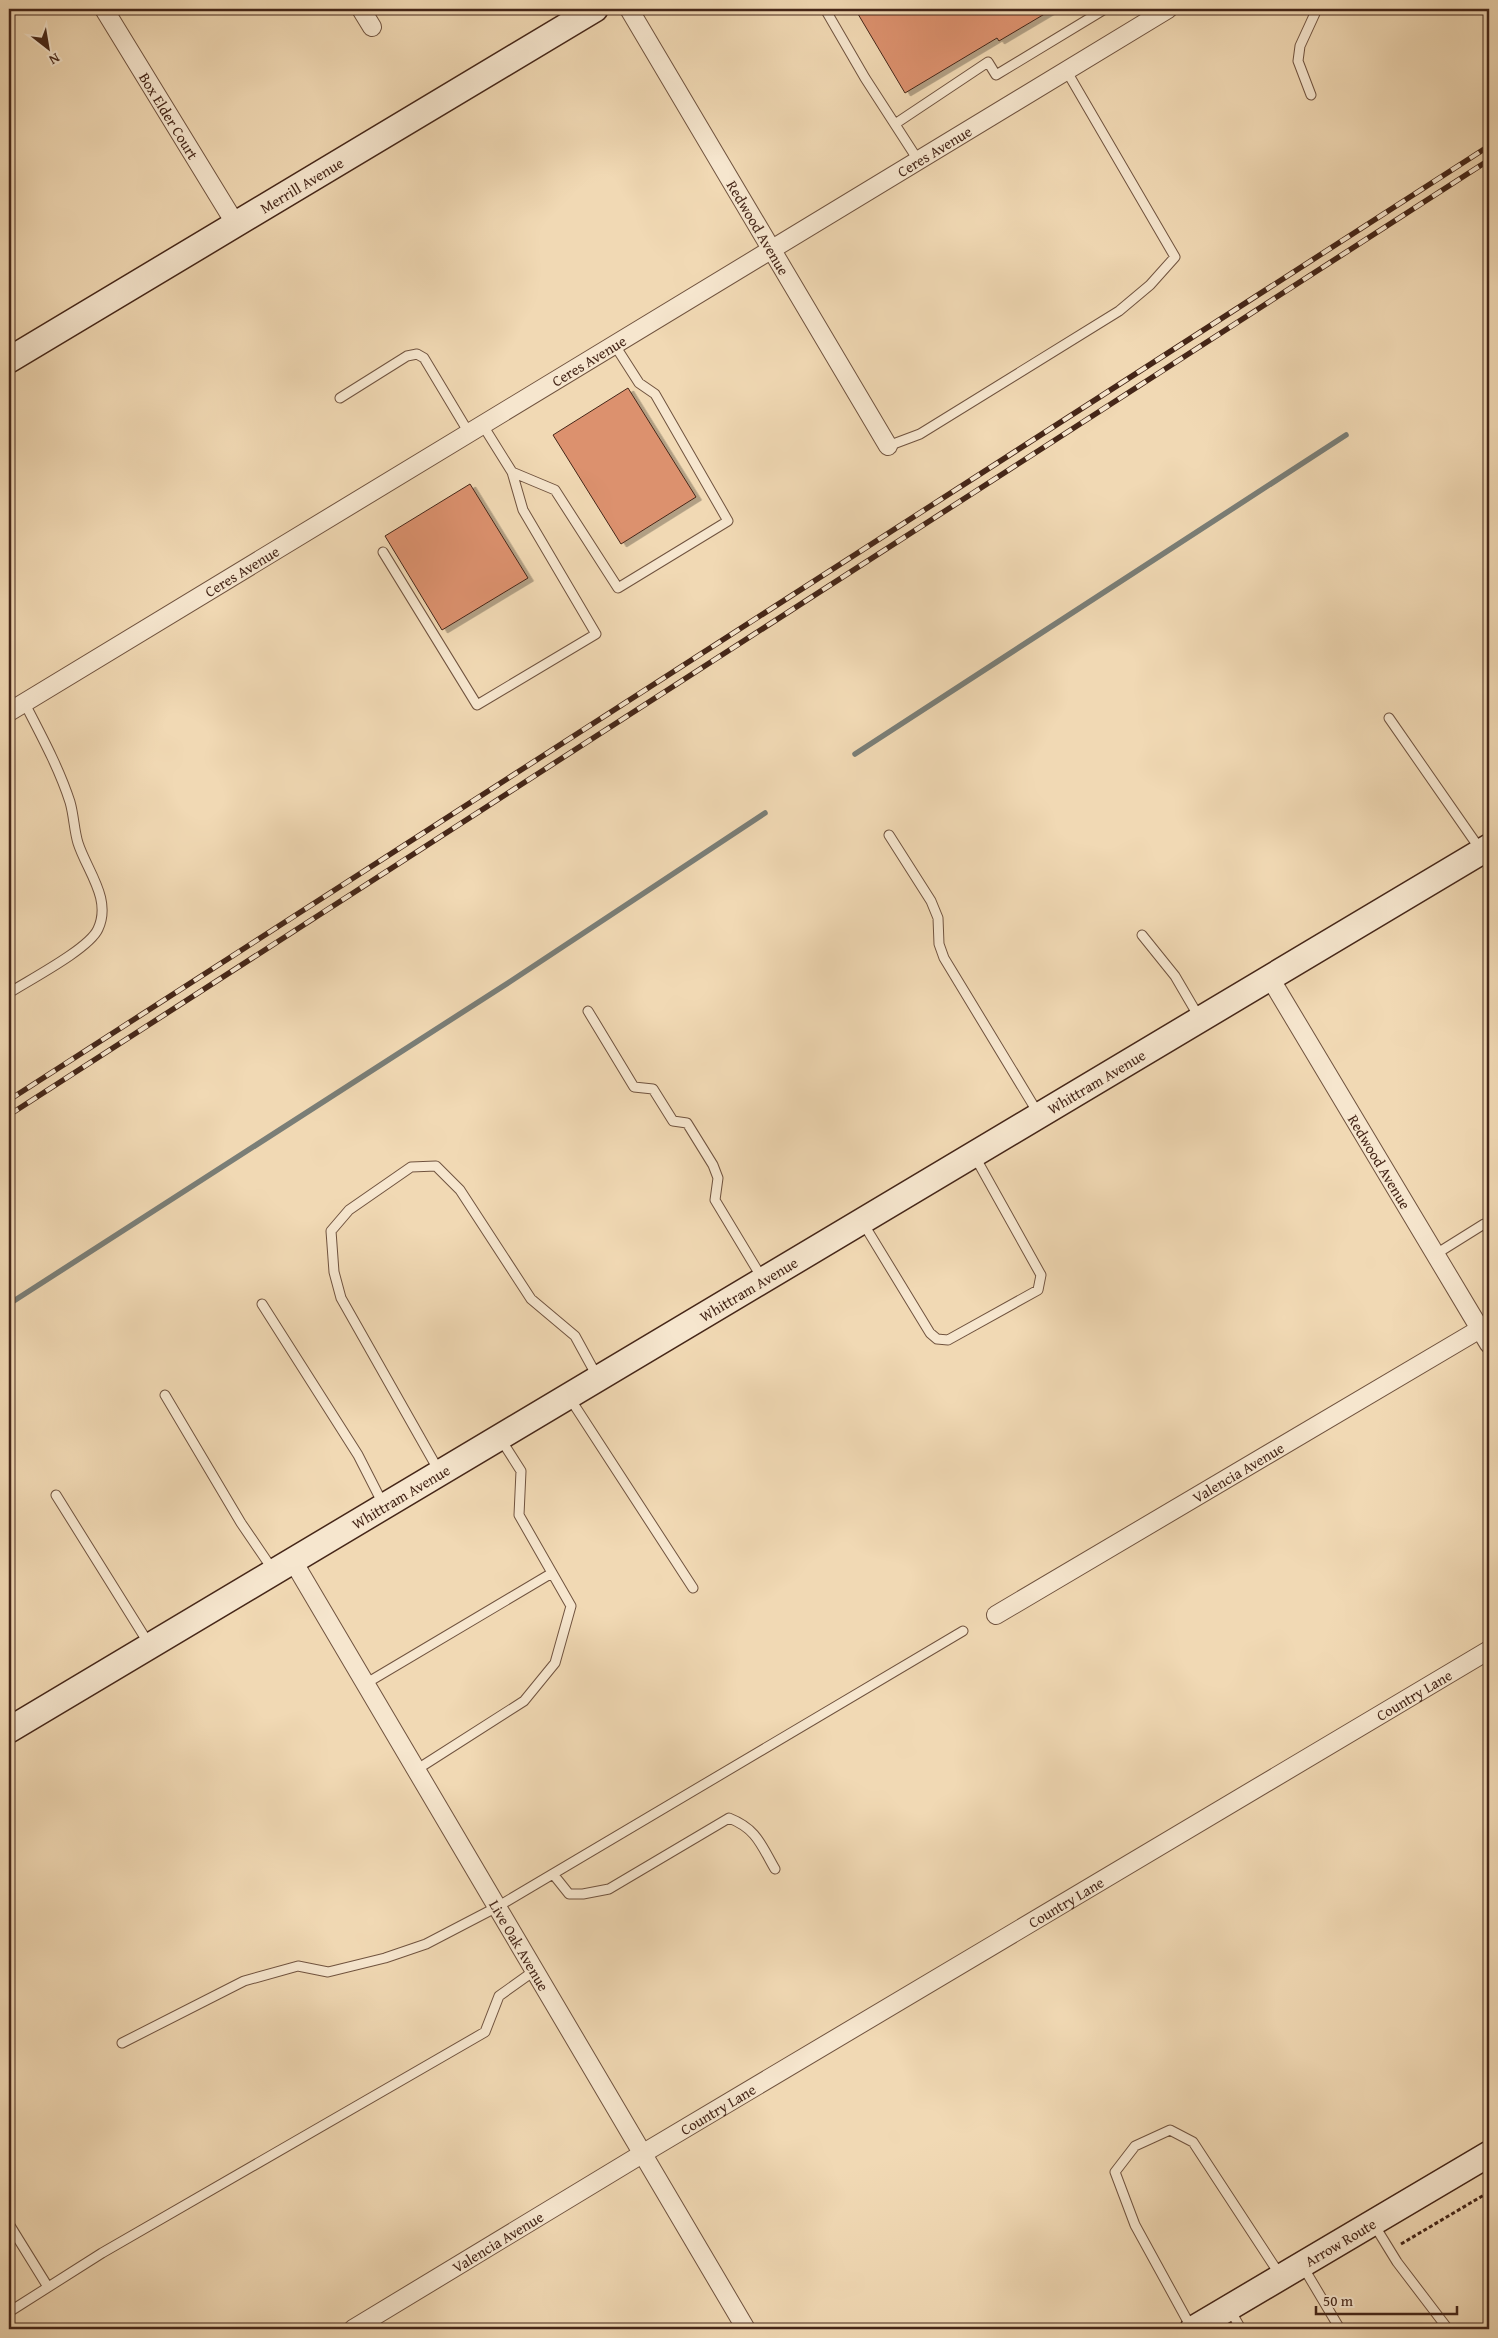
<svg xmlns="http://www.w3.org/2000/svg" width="1498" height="2338" viewBox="0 0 1498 2338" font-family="'Gentium Book Plus',serif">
<defs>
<filter id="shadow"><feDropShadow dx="5.5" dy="3" stdDeviation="0" flood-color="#0004"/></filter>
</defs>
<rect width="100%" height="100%" fill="#f1d9b4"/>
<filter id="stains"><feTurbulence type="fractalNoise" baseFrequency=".004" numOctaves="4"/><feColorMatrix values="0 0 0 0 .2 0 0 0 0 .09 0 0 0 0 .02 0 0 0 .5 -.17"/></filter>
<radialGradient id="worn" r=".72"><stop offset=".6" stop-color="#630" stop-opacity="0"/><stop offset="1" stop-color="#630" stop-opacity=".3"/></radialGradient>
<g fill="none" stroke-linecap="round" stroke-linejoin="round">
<!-- stream -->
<path stroke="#7a7e77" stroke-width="5.5" d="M855 754 1346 435
M9 1304 511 981 765 813"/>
</g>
<!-- building -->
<path fill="#dc916e" stroke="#452618" filter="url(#shadow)" d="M855 9H1053L999 41 997 38 905 93Z
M628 388 696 497 621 544 553 435Z
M470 484 528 578 442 630 385 536Z"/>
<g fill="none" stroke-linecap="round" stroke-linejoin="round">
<defs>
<path id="lane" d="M825 9 865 78 918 160
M1311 95 1298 61 1300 46 1317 9
M895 124 988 62 996 75 1105 9
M340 398 407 356 417 354 424 358 469 433
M888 446 920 434 1119 311 1150 285 1175 257 1066 70
M512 472 555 490 618 588 728 521 655 394 639 383 614 344
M383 552 477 705 596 634 523 510 512 472 482 424
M1389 718 1480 849
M889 835 931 901 938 918 939 944 944 958 1038 1113
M1142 935 1175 976 1199 1017
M9 993C29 980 89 949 98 929 112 899 87 871 78 843 74 830 74 816 70 802 59 768 41 735 24 702
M588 1011 634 1087 653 1089 673 1121 687 1123 713 1165 718 1178 715 1200 762 1278
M863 1223 930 1333 937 1339 948 1340 1038 1290 1041 1275 974 1155
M1436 1254 1484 1224
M262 1304 358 1455 383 1504
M165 1395 241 1523 273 1570
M569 1397 693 1588
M439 1471 341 1298 334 1272 331 1231 349 1210 411 1167 436 1166 460 1190 531 1299 575 1336 598 1378
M56 1495 149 1644
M365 1684 552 1573
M416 1770 524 1701 555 1663 571 1606 519 1515 521 1471 500 1438
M553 1874 569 1894H583L609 1889 729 1818C757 1829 761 1845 775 1869
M122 2043 244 1981 298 1966 328 1972 385 1958 426 1944 497 1907 963 1631
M1373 2223 1397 2262 1448 2329
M9 2224 48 2287
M1302 2265 1340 2329
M1229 2308 1241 2329
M9 2312 102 2253 485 2032 499 1996 534 1971
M1192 2329 1135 2225 1115 2172 1135 2146 1170 2130 1193 2142 1280 2275"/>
<g id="street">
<path id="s1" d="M104 9 235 223"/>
<path d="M361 9 372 27"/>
<path id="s2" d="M629 9 888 446"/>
<path id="s3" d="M9 712 1168 9"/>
<path id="s4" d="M1270 978 1489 1344"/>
<path id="s5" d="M293 1561 746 2329"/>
<path id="s6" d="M996 1615 1480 1329"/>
<path id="s7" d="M353 2329 642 2154 1489 1650"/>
</g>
<g id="secondary">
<path id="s8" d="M9 360 595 9"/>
<path id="s9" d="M9 1730 1489 847"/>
<path id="s10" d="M1193 2329 1489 2154"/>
</g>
</defs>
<!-- lane casing -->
<use href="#lane" stroke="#70533f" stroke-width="11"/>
<!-- street casing -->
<use href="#street" stroke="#70533f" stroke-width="20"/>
<!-- secondary casing -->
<use href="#secondary" stroke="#452618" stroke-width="28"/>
<!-- path -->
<path stroke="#452618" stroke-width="3" stroke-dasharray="4 2.5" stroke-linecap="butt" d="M1401 2244 1489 2192"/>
<!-- lane -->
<use href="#lane" stroke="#f6e6ce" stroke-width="9"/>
<!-- street -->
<use href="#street" stroke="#f6e6ce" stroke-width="18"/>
<!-- secondary -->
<use href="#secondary" stroke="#f6e6ce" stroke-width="25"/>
<defs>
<path id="rail" d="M9 1100 1489 146
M9 1115 1489 160"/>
</defs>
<!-- rail casing -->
<use href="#rail" stroke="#452618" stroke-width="5.5"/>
<!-- rail -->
<use href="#rail" stroke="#f6e6ce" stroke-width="4" stroke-dasharray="11" stroke-linecap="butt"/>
</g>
<g text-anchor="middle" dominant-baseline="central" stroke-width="5" stroke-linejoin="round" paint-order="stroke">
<!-- street labels -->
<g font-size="15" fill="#452618" stroke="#f6e6ce">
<text stroke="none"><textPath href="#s1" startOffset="125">Box Elder Court</textPath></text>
<text stroke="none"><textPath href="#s3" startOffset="1082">Ceres Avenue</textPath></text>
<text stroke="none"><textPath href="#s8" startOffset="341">Merrill Avenue</textPath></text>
<text stroke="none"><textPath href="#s2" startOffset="254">Redwood Avenue</textPath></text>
<text stroke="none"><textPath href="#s3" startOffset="678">Ceres Avenue</textPath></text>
<text stroke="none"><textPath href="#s3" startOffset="272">Ceres Avenue</textPath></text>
<text stroke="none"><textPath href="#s9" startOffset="1266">Whittram Avenue</textPath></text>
<text stroke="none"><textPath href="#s4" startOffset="214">Redwood Avenue</textPath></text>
<text stroke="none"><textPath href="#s9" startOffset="861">Whittram Avenue</textPath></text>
<text stroke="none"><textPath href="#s6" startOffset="281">Valencia Avenue</textPath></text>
<text stroke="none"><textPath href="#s9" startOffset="456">Whittram Avenue</textPath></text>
<text stroke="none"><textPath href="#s7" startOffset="1236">Country Lane</textPath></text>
<text stroke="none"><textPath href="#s7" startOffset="831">Country Lane</textPath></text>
<text stroke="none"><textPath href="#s5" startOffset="446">Live Oak Avenue</textPath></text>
<text stroke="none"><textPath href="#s7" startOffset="426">Country Lane</textPath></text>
<text stroke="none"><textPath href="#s7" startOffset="169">Valencia Avenue</textPath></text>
<text stroke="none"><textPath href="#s10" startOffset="171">Arrow Route</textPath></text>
</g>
</g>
<!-- margin -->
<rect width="1498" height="2338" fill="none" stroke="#f1d9b4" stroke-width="30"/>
<rect x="10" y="10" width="1478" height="2318" fill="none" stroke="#452618" stroke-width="2.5"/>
<rect x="15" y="15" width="1468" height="2308" fill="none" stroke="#452618"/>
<!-- north arrow -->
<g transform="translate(48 48) rotate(149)" stroke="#f6e6ce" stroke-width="4" paint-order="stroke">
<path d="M0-4L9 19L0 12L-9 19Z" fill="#452618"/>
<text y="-8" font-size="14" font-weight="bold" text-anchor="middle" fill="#452618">N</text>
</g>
<!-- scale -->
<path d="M1316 2306v8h141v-8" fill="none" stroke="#452618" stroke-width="2.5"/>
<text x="1323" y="2306" font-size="15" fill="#452618" stroke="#f6e6ce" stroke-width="4" paint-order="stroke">50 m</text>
<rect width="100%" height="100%" filter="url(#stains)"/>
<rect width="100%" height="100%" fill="url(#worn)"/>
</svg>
